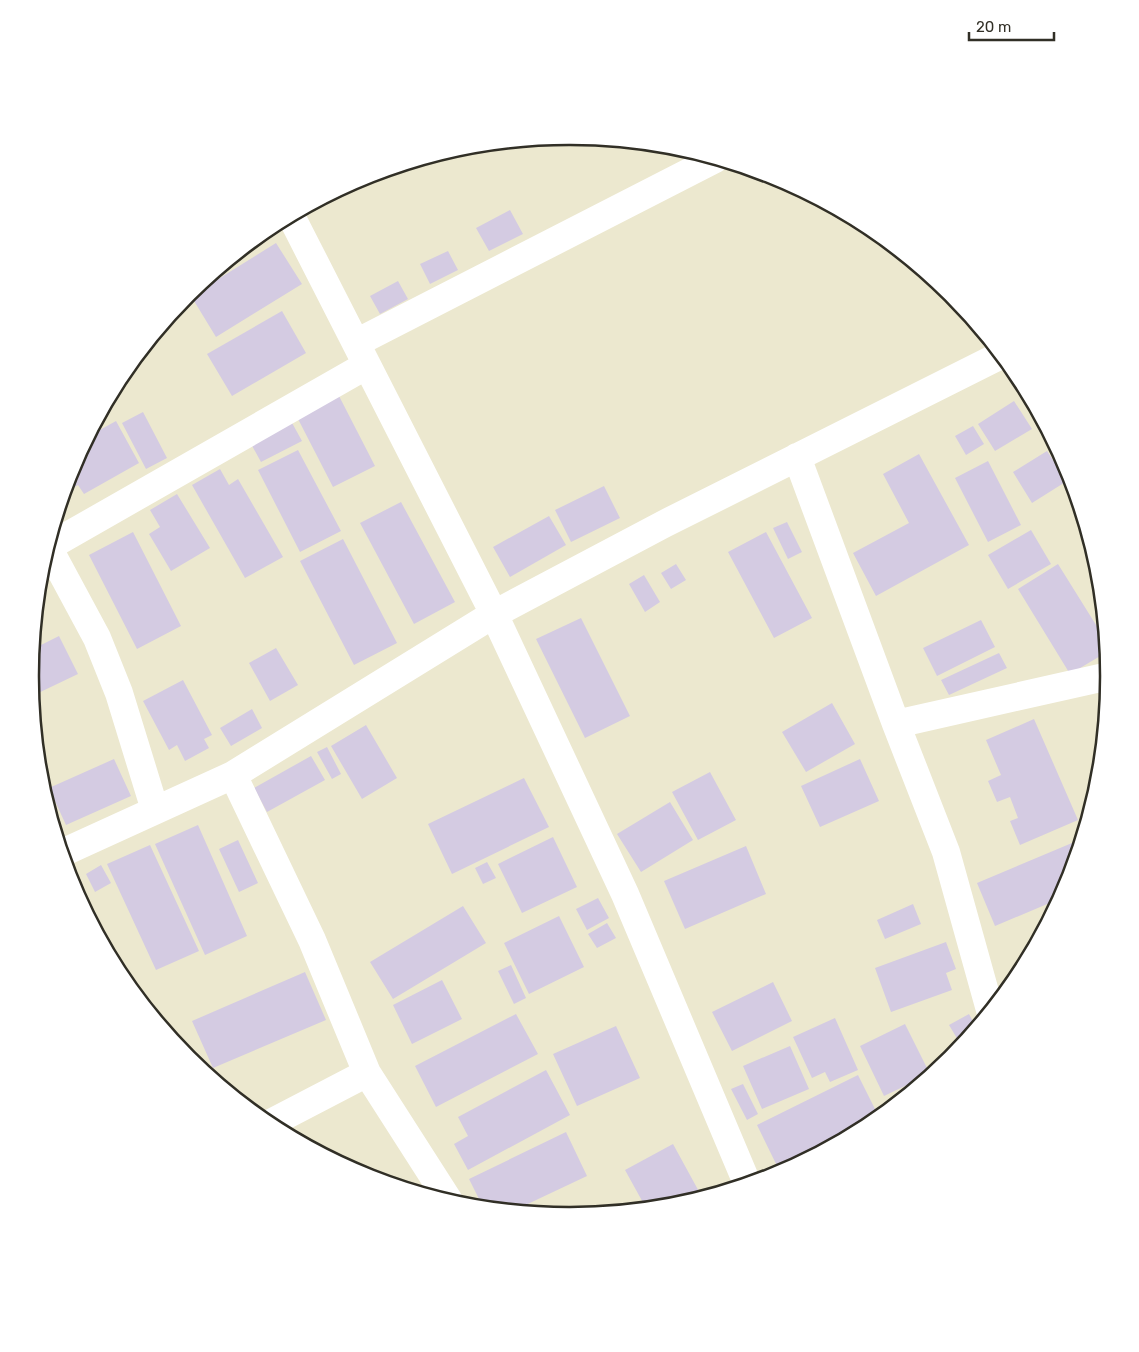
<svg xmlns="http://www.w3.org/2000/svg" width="1139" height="1352" viewBox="0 0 1139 1352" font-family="Rubik,sans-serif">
<rect width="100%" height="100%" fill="#ece8cf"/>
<!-- building -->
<path fill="#d4cbe2" d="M510 210 523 234 489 251 476 228Z
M276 243 302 284 216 337 191 296Z
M448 251 458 270 430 284 420 264Z
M398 281 408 299 380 314 370 296Z
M282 311 306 353 232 396 207 354Z
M339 396 375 466 333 487 297 417Z
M1014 401 1032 429 995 451 978 424Z
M143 412 167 458 146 469 122 423Z
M116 421 139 463 84 494 78 485 66 492 71 469 89 436Z
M291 421 302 441 261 462 250 442Z
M973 426 984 444 966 455 955 436Z
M298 450 341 531 300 552 258 470Z
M1047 451 1067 481 1032 503 1013 472Z
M919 454 969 545 876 596 853 553 909 523 883 474Z
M988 461 1021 525 988 542 955 478Z
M220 469 229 485 238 479 283 557 245 578 192 485Z
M604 486 620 518 571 542 555 510Z
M177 494 210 548 171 571 149 534 160 527 150 510Z
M401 502 455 602 414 624 360 523Z
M549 516 566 545 510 577 493 547Z
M787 522 802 552 788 559 773 528Z
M1031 530 1051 564 1008 589 988 555Z
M133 532 181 626 137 649 89 555Z
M766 532 812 618 774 638 728 552Z
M343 539 397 643 354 665 300 561Z
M676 564 686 580 671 589 661 573Z
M1058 564 1106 641 1107 652 1070 674 1018 589Z
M644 575 660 602 645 612 629 584Z
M581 618 630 716 585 738 536 639Z
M981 620 995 647 937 676 923 648Z
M59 636 78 674 32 696 30 676 33 649Z
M276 648 298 685 270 701 249 663Z
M999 653 1007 668 949 695 941 680Z
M183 680 212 735 204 739 209 748 185 761 177 745 169 750 143 701Z
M832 703 855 744 806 772 782 732Z
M252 709 262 728 231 746 220 728Z
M1034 719 1078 820 1020 845 1010 821 1018 818 1010 797 997 802 988 781 1001 775 986 740Z
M366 725 397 778 362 799 331 746Z
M327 747 341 774 332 779 317 752Z
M311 756 325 780 267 812 254 788Z
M114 759 131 796 66 825 49 788Z
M860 759 879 801 820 827 801 786Z
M710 772 736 820 698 840 672 792Z
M524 778 549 827 452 874 428 824Z
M670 802 693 840 641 872 617 834Z
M198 825 247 936 205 955 155 844Z
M553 837 577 887 522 913 498 864Z
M238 840 258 883 239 892 219 849Z
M1072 843 1077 854 1068 883 1059 899 995 926 977 883Z
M150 845 199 951 156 970 107 864Z
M746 846 766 894 685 929 664 881Z
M487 862 496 878 483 884 475 868Z
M101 865 111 883 95 892 86 874Z
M598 898 609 918 587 930 576 909Z
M913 904 921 924 885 939 877 920Z
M463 906 486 943 393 999 370 962Z
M559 916 584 967 529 994 504 943Z
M607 923 616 938 597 948 588 934Z
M946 942 956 969 946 973 952 990 891 1012 875 968Z
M511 965 526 998 514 1004 498 971Z
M305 972 326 1020 213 1068 192 1021Z
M442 980 462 1019 412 1044 393 1005Z
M773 982 792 1021 732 1051 712 1012Z
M516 1014 538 1054 436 1107 415 1066Z
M969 1014 976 1027 961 1045 949 1025Z
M835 1018 858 1070 830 1082 825 1072 812 1078 793 1037Z
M905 1024 930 1074 884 1096 860 1046Z
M616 1026 640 1078 577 1106 553 1054Z
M790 1046 809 1089 762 1109 743 1066Z
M546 1070 570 1115 468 1170 454 1144 468 1136 458 1117Z
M858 1075 879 1117 869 1125 780 1172 757 1125Z
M743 1084 758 1114 747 1120 731 1089Z
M566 1132 587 1176 515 1210 483 1207 469 1179Z
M673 1144 702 1197 674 1205 646 1208 625 1170Z"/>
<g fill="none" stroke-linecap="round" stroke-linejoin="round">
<!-- minor -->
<path stroke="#fff" stroke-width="28" d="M291 216 494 614 625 894 747 1183
M356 343 715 159
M797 457 896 724 946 852 990 1010
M48 547 367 365
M48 547 97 638 119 693 155 810
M896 724 1109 676
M233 775 312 940 367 1073 449 1201
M62 853 233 775 494 614 664 524 1001 355
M269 1124 367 1073"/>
</g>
<!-- crop -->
<path d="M0 0H1139V1352H0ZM569 145H570A530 530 0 0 1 1100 675V677A530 530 0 0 1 570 1207H569A530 530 0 0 1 39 677V675A530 530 0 0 1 569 145Z" fill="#fff" fill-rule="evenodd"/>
<path fill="none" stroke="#312f26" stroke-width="2.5" d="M569 145H570A530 530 0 0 1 1100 675V677A530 530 0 0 1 570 1207H569A530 530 0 0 1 39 677V675A530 530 0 0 1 569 145Z"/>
<!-- scale -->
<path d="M969 32v8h85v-8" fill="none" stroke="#312f26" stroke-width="2.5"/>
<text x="976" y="32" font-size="15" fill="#312f26" stroke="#ffffff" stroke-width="4" paint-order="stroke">20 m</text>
</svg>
